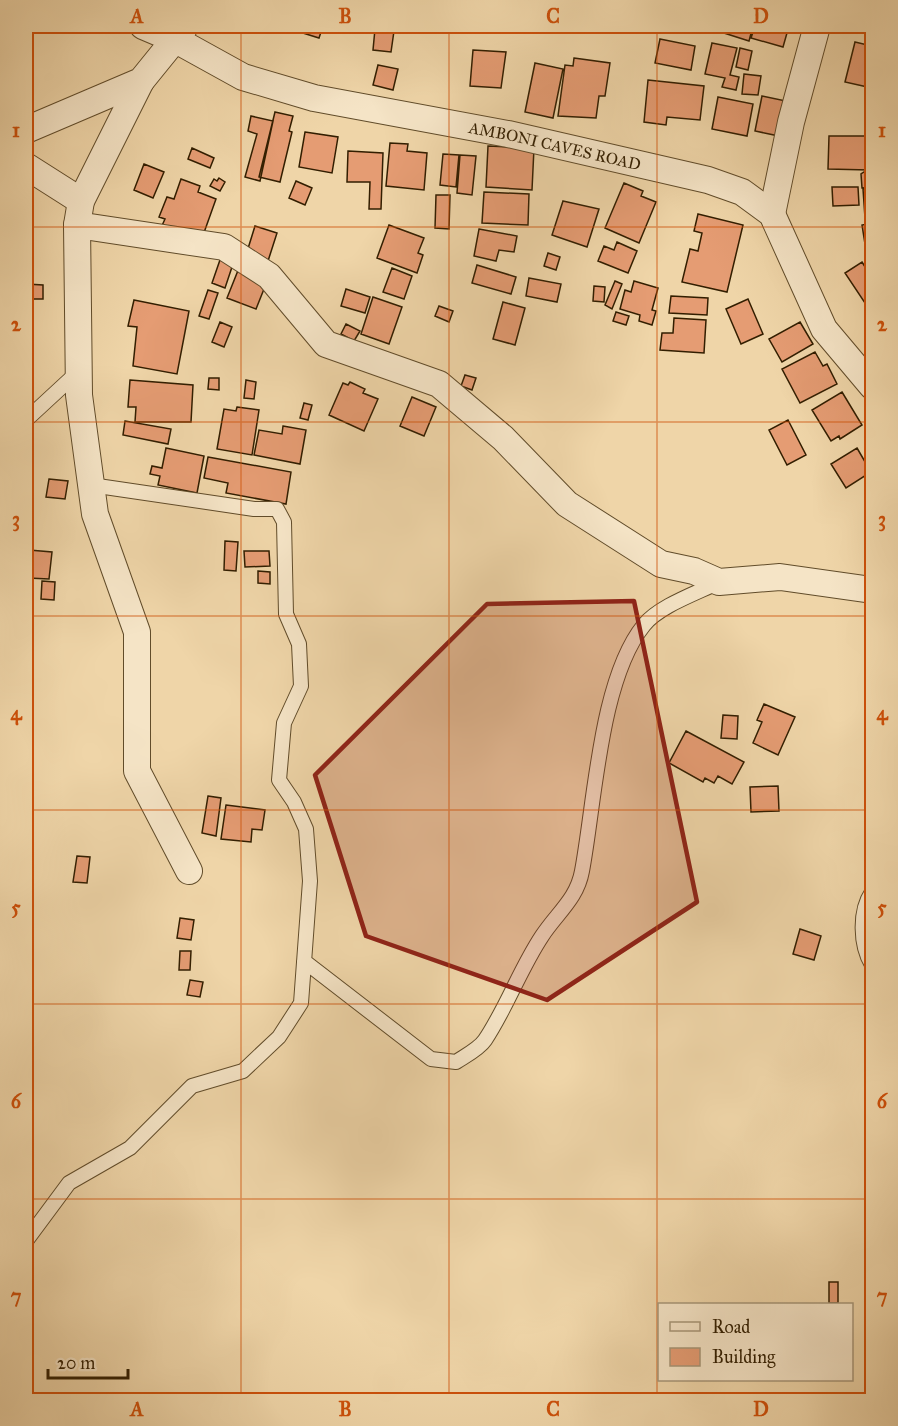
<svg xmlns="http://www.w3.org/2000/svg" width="898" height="1426" viewBox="0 0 898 1426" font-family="'IM FELL Great Primer',serif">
<rect width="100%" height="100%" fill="#efd5a8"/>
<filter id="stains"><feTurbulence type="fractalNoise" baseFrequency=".00333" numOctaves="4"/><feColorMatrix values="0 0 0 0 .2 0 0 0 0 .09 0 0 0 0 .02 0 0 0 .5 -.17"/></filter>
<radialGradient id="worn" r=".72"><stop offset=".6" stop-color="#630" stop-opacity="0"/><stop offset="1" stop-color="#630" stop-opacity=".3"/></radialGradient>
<!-- building -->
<path fill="#e59c73" stroke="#321e00" stroke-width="1.5" d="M291 26H323L319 38 290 29Z
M702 26H753L749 41Z
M755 26H789L783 47 751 38Z
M375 29 394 31 391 52 373 50Z
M660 39 695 46 691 70 655 63Z
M855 42 872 46V88L845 82Z
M712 43 737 48 730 75 739 77 736 90 722 87 725 78 705 74Z
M740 48 752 51 748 70 736 67Z
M473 50 506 52 501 88 470 86Z
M574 58 610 63 605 96H599L596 118 558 116 565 65 573 66Z
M535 63 563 69 553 118 525 112Z
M378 65 398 69 393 90 373 85Z
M744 74 761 76 758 95 742 94Z
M648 80 704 86 700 120 667 117 666 125 644 122Z
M762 96 786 101 779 136 755 131Z
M718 97 753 104 747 136 712 129Z
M275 112 293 116 289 131 292 132 280 182 259 177Z
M251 116 273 121 260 181 245 177 257 134 248 131Z
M305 132 338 137 332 173 299 167Z
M829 136H870L869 170 828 169Z
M390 143 408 144 407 151 427 153 424 190 386 186Z
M488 146 534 148 532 190 486 187Z
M192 148 214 158 210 168 188 159Z
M348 151 383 153 381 209H369L370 182H347Z
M443 154 459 155 456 187 440 185Z
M460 155 476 156 472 195 457 193Z
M144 164 164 172 153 198 134 190Z
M864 172H872V187L862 188 861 174Z
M219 178 225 182 220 191 210 186 214 179 217 181Z
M181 179 200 186 198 192 216 199 201 241 160 230 165 219 159 217 167 197 174 199Z
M296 181 312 188 305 205 289 198Z
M624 183 643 191 641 196 656 202 639 243 605 228Z
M832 187H858L859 205 833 206Z
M863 189H872V217L865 218Z
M484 192 529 194 528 225 482 223Z
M436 195H450L449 229 435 228Z
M563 201 599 209 587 247 552 235Z
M698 214 743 225 727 292 682 282 690 249 698 251 702 233 694 231Z
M872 223V243L865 244 862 225Z
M389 225 424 238 418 253 423 255 417 273 377 258Z
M255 226 277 233 268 261 246 255Z
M479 229 517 236 514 252 499 250 496 261 474 256Z
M617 242 637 251 628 273 598 261 604 246 614 250Z
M548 253 560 257 556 270 544 266Z
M221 257 234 261 225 288 212 283Z
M862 262 872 278V307L869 309 845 273Z
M477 265 516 277 511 294 472 283Z
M239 268 268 279 256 309 227 298Z
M392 268 412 276 404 299 383 292Z
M529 278 561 284 557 302 526 296Z
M615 281 622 284 612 309 605 305Z
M634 281 658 288 652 310 656 311 652 325 639 321 640 315 620 309 625 290 631 292Z
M26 284 43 285V299H26Z
M594 286 605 287 604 302 593 301Z
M346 289 370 297 365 313 341 306Z
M208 290 218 293 209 319 199 316Z
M671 296 708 298 707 315 669 313Z
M373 297 402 307 389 344 361 334Z
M748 299 763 334 741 344 726 309Z
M134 300 189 311 177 374 133 366 137 327 128 326Z
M503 302 525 308 515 345 493 339Z
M439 306 453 311 449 322 435 316Z
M616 312 629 316 626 325 613 321Z
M674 318 706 320 704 353 660 350 662 333H673Z
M220 322 232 327 224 347 212 342Z
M800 322 813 344 782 362 769 339Z
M346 324 360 331 354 341 341 334Z
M815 352 823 366 827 364 837 384 800 403 782 369Z
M465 375 476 378 472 390 461 386Z
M209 378H219V390L208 389Z
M130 380 193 385 191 422H135L136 407H128Z
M246 380 256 382 254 399 244 398Z
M350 382 365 389 363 393 378 399 364 431 329 415 343 383 348 385Z
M842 392 862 425 840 439 839 436 831 441 812 410Z
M412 397 436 407 424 436 400 426Z
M304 403 312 405 308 420 300 418Z
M237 407 259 410 252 455 217 449 224 409 236 411Z
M788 420 806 455 787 465 769 430Z
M125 421 171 429 168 444 123 435Z
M283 426 306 430 300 464 254 455 259 430 282 434Z
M166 448 204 456 197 493 158 485 160 476 150 474 152 466 162 468Z
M857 448 871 472 846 488 831 464Z
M208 457 291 472 286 504 226 493 228 483 204 478Z
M49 479 68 481 65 499 46 497Z
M225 541 238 542 236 571 224 570Z
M29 550 52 552 49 579 28 578Z
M244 551H269L270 566 245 567Z
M258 571 270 572V584L258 583Z
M42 581 55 582 54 600 41 599Z
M764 704 795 717 778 755 753 743 762 722 757 720Z
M723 715 738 716 737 739 721 738Z
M686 731 744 762 732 784 718 776 714 783 705 778 703 782 669 763Z
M778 786 779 811 751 812 750 787Z
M208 796 221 798 216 836 202 833Z
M226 805 265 810 262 830 252 829 251 842 221 839Z
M77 856 90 857 87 883 73 882Z
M180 918 194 920 191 940 177 938Z
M800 929 821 936 814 960 793 954Z
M180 951H191L190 970H179Z
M190 980 203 982 200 997 187 995Z
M829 1282H838V1303H829Z"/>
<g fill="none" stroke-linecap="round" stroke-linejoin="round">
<defs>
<path id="service" d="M26 420 79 371
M872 892C859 911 860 945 872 965
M304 961 431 1059 456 1062C465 1056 479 1049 485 1040 507 1007 520 969 542 936 557 913 577 899 582 871 595 802 600 679 644 625 659 606 697 593 719 582
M26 1241 69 1183 130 1148 192 1086 243 1071 279 1037 301 1003 310 881 306 829 294 802 279 780 284 723 301 686 299 644 286 614 284 522 277 509H254L91 485"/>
<g id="minor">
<path id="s1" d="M143 26 176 40 243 77 314 98 508 134 708 180 742 192 772 214 824 329 872 386"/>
<path d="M141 81 81 201 77 225 79 395 95 514 137 632V771L189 871"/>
<path d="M26 130 141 81 184 28"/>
<path d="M26 166 81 201"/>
<path d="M772 214 791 122 817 26"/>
<path d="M77 225 224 247 269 276 326 344 439 384 503 438 567 504 661 564 694 571 719 582 780 577 872 590"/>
</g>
</defs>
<!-- service casing -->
<use href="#service" stroke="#614c2a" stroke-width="16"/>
<!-- minor casing -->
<use href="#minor" stroke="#614c2a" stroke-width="28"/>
<!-- service -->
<use href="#service" stroke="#f5e4c6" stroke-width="14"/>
<!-- minor -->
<use href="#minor" stroke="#f5e4c6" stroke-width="26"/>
</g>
<!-- marked area -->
<path fill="#8f2418" fill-opacity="0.2" stroke="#8f2418" stroke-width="4.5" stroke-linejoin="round" d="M634 601 697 902 547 1000 366 936 315 775 487 604Z"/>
<!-- grid -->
<path fill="none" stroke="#cd500a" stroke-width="1.5" stroke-opacity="0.55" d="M241 26V1400M449 26V1400M657 26V1400M26 227H872M26 422H872M26 616H872M26 810H872M26 1004H872M26 1199H872"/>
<g text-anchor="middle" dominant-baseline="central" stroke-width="5" stroke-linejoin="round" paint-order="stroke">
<!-- street labels -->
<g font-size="16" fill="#321e00" stroke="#f5e4c6">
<text stroke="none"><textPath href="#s1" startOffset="432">AMBONI CAVES ROAD</textPath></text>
</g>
</g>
<!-- margin -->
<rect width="898" height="1426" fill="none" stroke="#efd5a8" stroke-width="66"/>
<!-- legend -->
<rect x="658" y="1303" width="195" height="78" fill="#f5e4c6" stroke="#a79577" stroke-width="1.5"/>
<rect x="670" y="1322" width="30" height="9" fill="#f5e4c6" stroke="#a79577" stroke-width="1.5"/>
<text x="712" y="1333" font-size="18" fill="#321e00">Road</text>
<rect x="670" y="1348" width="30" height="18" fill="#e59c73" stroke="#a79577" stroke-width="1.5"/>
<text x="712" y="1363" font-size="18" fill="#321e00">Building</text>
<!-- scale -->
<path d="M48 1369v9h80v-9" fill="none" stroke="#321e00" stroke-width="3"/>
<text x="57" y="1369" font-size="18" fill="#321e00" stroke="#f5e4c6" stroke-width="4.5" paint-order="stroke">20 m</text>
<rect x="33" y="33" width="832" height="1360" fill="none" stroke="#cd500a" stroke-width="2"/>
<g font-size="20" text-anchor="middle" font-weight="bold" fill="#cd500a">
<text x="137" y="23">A</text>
<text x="345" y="23">B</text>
<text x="553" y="23">C</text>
<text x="761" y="23">D</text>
<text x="16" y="137">1</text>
<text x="882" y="137">1</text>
<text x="16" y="331">2</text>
<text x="882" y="331">2</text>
<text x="16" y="526">3</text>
<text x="882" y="526">3</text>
<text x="16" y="720">4</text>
<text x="882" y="720">4</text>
<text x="16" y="914">5</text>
<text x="882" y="914">5</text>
<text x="16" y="1108">6</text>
<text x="882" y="1108">6</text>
<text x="16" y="1303">7</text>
<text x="882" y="1303">7</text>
<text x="137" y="1416">A</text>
<text x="345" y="1416">B</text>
<text x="553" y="1416">C</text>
<text x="761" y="1416">D</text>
</g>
<rect width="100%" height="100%" filter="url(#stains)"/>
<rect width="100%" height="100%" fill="url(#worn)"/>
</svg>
